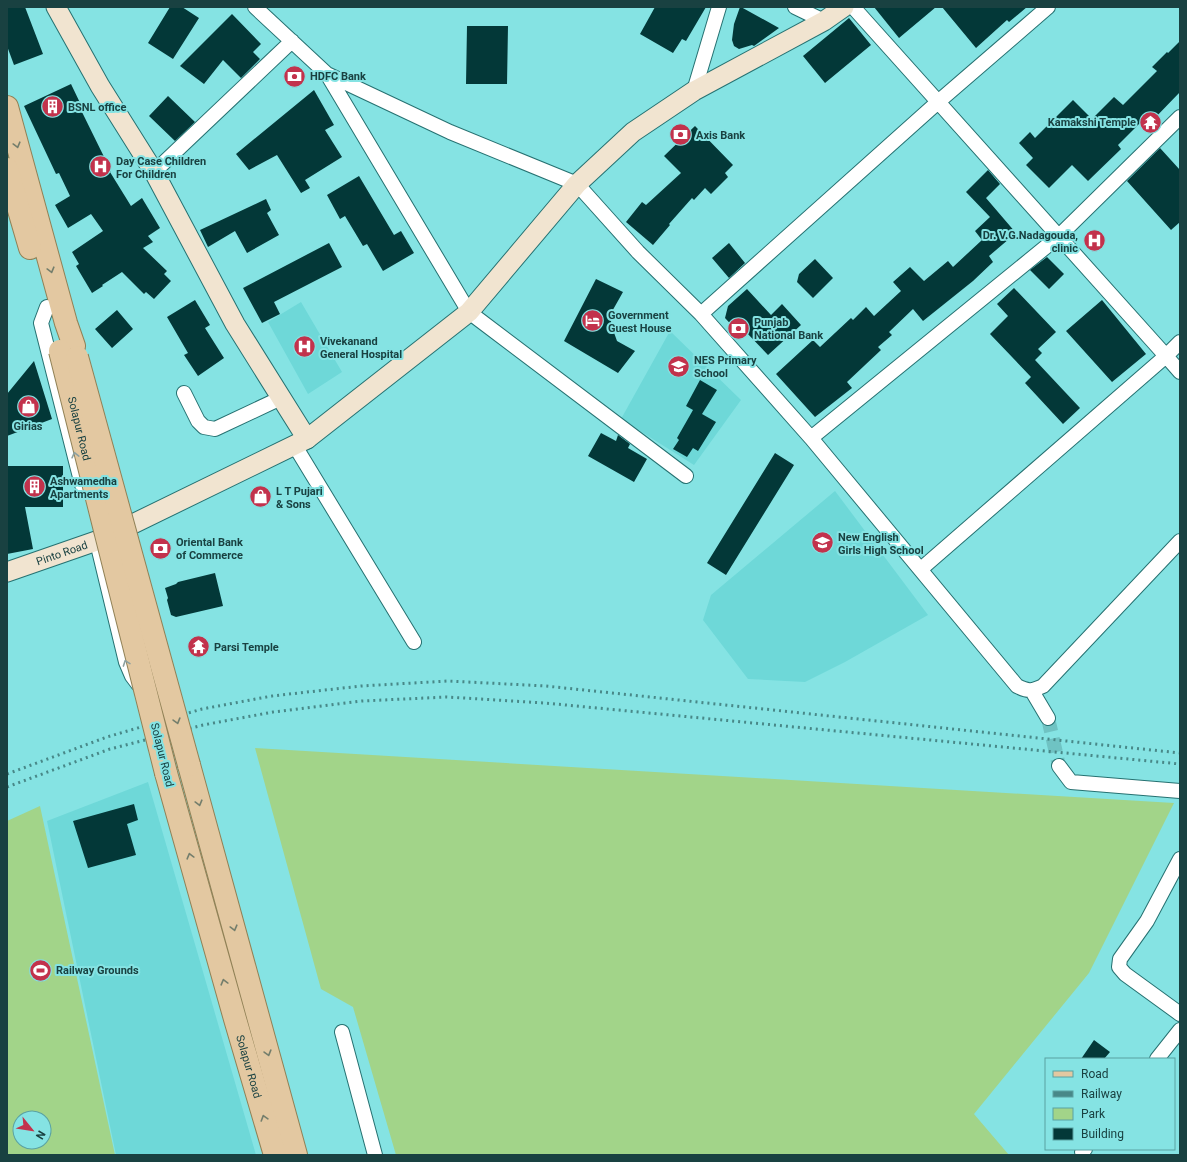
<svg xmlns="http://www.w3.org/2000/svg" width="1187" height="1162" viewBox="0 0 1187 1162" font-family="Roboto,sans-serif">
<rect width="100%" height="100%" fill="#85e3e3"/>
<!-- built -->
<path fill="#6ed8d8" d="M301 302 342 372 308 394 268 322Z
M670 331 741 400 694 465 621 419Z
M835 491 928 615 845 662 805 682 748 679 703 620 711 595Z
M148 782 256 1155H116L47 821Z"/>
<!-- green -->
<path fill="#a2d489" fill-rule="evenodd" d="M255 748 1174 803 1089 973 974 1114 1009 1155H396L353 1007 321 989Z
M40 806 115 1155H7V821ZM20 1118H44V1142H20Z"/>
<!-- building -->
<path fill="#033838" d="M7 7H25L43 54 14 65 7 46Z
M170 7H182L199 18 173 59 148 43Z
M655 7H706L686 41 682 39 673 53 640 34Z
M740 7H741L779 28 754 46 752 45 739 49 734 46 732 40 734 24Z
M874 7H936L899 38Z
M942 7H1027L1009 22 1007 20 976 48Z
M232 14 261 44 253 52 260 59 241 78 223 60 204 84 180 66Z
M849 18 871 45 825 83 803 56Z
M467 26H508L507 84H466Z
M1180 41V92L1151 122 1146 117 1118 145 1121 149 1088 181 1072 165 1049 188 1026 165 1033 158 1019 143 1030 132 1035 138 1073 100 1092 119 1114 97 1123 105 1157 71 1152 67 1167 52 1168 53Z
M71 84 82 107 80 108 111 171 110 172 131 206 142 198 160 228 148 236 153 242 143 248 167 271 164 274 171 281 154 299 146 292 144 294 122 272 102 285 103 286 92 293 76 266 79 264 72 252 103 231 91 214 68 228 55 205 70 196 59 173 56 174 24 106Z
M314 90 334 125 325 130 342 157 305 180 310 188 301 193 277 155 249 170 236 154Z
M168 96 195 122 175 141 149 116Z
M695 126 733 165 725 173 728 177 711 194 705 188 694 200 692 198 669 224 670 225 653 245 626 222 642 202 646 205 681 173 664 156Z
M1160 148 1180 170V222L1171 230 1127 181Z
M988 170 1000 184 986 198 1016 233 989 256 993 262 973 281 923 321 913 309 889 332 892 335 878 347 881 350 847 382 852 388 815 417 776 374 813 340 820 347 851 318 853 320 866 307 874 316 901 291 893 282 910 267 924 281 948 261 953 267 982 240 975 231 990 217 966 192Z
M359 176 394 235 401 231 414 253 383 271 367 244 363 246 345 216 340 219 327 195Z
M266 199 271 210 267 213 279 235 247 253 235 231 208 247 200 230Z
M329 243 342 267 274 302 280 314 262 323 243 288Z
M729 243 745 263 729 278 712 258Z
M1047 257 1064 274 1049 289 1030 270Z
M815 259 833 278 813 298 797 282 799 274Z
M596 279 623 292 610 315 612 327 617 341 635 351 618 373 564 341Z
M1014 288 1056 332 1038 349 1042 353 1035 360 1080 408 1063 424 1025 383 1031 377 990 334 1008 316 997 304Z
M747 289 771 315 782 304 801 325 768 355 746 332 742 336 725 318 728 306Z
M195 300 210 325 205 328 224 358 198 376 184 355 188 353 167 317Z
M1102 300 1146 354 1112 382 1066 331Z
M117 310 133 329 112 348 95 329Z
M34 361 52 419 7 436V394Z
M700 380 717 390 702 414 716 422 698 451 693 448 687 457 673 449 679 440 677 438 693 410 686 406Z
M601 433 616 441 618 435 630 444 628 448 647 459 634 482 588 456Z
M775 453 794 465 726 575 707 563Z
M7 466H63V507H25L33 549 7 554Z
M215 573 223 606 176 617 171 615 167 600 168 598 165 588 176 584 178 582Z
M134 804 138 820 127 824 136 855 88 868 73 821Z
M1094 1040 1110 1052 1104 1059H1081Z"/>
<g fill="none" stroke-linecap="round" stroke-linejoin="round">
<!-- street-tunnel -->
<path stroke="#6fc3c3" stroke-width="14" stroke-dasharray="14 7" stroke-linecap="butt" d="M1048 718 1059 766"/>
<defs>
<path id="street" d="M255 7 327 74 469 312 686 476
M795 7 824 21
M853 7 1166 356 921 569
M327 74 450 132 577 184 638 252 701 314 811 438 1058 237 1180 117
M694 91 719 7
M154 172 292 41
M47 307 41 323 82 485
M701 314 938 102 1048 7
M1180 342 1166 356 1180 372
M184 393 198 421 204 427 215 429 281 398
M811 438 1017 686C1029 692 1032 691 1043 686L1180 541
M295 446 414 642
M97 542 126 662 132 676 138 684
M1032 691 1048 718
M1059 766 1071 782 1180 791
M1180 859 1147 921 1120 959 1119 967 1125 974 1180 1014
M342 1032 375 1155
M1157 1059 1180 1030
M1082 1152 1085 1149"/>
<g id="secondary">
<path d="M56 7 100 86 154 172 235 324 307 439"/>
<path id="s1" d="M7 572 102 539 307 439 469 312 577 184 633 132 694 91 824 21 844 7"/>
</g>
<g id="primary">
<path d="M7 107 66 323 74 346"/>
<path d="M7 169 30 248"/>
<path d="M189 765 296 1155"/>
<path id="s2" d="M166 773 235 1019 275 1155"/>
</g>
</defs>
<!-- street casing -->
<use href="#street" stroke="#267171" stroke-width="16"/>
<!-- secondary casing -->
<use href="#secondary" stroke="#267171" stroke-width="21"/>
<!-- primary casing -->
<use href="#primary" stroke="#908156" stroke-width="24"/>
<!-- street -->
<use href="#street" stroke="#fff" stroke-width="14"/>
<!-- secondary -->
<use href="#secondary" stroke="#f1e4d0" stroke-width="19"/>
<!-- primary -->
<use href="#primary" stroke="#e3c8a1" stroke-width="22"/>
<!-- rail -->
<path stroke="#488888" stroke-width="3" stroke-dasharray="2 4" stroke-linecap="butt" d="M7 774 107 737 202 709 272 696 361 686 448 681 546 686 1180 753
M7 787 110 749 203 725 273 712 362 701 447 697 545 703 1180 764"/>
<defs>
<g id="primary-bridge">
<path id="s3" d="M60 351 166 773"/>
<path d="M77 357 189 765"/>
</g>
</defs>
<!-- primary-bridge casing -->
<use href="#primary-bridge" stroke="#908156" stroke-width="24" stroke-linecap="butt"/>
<!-- primary-bridge -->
<use href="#primary-bridge" stroke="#e3c8a1" stroke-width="22"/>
</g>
<!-- one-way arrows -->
<defs><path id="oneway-chevron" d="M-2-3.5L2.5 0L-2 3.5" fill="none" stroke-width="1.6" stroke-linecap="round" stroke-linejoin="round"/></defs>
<g stroke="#747e6c">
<use href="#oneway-chevron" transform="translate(17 145) rotate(75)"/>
<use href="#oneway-chevron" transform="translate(51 270) rotate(75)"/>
<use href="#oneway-chevron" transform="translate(177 721) rotate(74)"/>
<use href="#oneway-chevron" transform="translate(199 803) rotate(75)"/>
<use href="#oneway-chevron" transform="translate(190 856) rotate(-105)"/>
<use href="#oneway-chevron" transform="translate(234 928) rotate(75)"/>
<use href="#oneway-chevron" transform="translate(224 982) rotate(-105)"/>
<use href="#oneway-chevron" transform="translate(268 1053) rotate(74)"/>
<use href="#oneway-chevron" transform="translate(264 1118) rotate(-107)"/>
</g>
<g stroke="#8ca0a0">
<use href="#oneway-chevron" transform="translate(75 455) rotate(-104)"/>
<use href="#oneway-chevron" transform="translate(126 663) rotate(-110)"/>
</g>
<!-- icons -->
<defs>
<symbol id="bank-disc" viewBox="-11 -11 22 22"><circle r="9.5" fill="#c2324c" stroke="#85e3e3"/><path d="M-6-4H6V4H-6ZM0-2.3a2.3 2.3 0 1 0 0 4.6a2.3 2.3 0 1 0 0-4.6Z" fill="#fff"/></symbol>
<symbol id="building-disc" viewBox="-11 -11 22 22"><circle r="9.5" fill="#c2324c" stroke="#85e3e3"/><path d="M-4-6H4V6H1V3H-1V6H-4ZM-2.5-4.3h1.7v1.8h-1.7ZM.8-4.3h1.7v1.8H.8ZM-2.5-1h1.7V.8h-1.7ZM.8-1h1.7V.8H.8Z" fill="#fff"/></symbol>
<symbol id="temple-disc" viewBox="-11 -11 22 22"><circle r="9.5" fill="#c2324c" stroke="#85e3e3"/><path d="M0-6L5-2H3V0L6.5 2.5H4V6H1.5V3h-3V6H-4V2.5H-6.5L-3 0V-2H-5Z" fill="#fff"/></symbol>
<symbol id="hospital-disc" viewBox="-11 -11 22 22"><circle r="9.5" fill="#c2324c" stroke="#85e3e3"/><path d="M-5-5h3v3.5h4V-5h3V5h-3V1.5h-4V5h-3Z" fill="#fff"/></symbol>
<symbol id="hotel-disc" viewBox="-11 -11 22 22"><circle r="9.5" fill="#c2324c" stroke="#85e3e3"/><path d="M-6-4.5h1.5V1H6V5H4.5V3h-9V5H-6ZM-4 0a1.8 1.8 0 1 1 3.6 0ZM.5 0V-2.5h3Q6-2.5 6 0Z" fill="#fff"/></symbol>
<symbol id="school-disc" viewBox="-11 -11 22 22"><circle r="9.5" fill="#c2324c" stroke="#85e3e3"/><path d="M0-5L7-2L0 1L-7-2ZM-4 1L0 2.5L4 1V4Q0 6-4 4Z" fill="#fff"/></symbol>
<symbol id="shop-disc" viewBox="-11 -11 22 22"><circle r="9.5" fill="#c2324c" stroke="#85e3e3"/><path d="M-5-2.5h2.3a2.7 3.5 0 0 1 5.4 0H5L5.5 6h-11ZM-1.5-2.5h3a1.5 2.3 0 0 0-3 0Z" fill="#fff"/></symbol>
<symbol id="stadium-disc" viewBox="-11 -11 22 22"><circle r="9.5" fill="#c2324c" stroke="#85e3e3"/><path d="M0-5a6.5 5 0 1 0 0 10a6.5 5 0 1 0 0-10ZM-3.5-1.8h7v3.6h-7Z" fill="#fff"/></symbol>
</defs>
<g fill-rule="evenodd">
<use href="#bank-disc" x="282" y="64" width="25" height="25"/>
<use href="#building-disc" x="40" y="94" width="25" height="25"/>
<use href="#temple-disc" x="1138" y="110" width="25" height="25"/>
<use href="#bank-disc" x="668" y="122" width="25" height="25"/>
<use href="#hospital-disc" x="88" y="154" width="25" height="25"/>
<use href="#hospital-disc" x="1082" y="228" width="25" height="25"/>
<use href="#hotel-disc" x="580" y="308" width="25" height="25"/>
<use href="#bank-disc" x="726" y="316" width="25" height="25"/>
<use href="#hospital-disc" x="292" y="334" width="25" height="25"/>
<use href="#school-disc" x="666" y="354" width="25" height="25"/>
<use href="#shop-disc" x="16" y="394" width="25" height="25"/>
<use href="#building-disc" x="22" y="474" width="25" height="25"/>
<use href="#shop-disc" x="248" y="484" width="25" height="25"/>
<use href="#school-disc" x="810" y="530" width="25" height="25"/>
<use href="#bank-disc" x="148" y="536" width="25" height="25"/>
<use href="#temple-disc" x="186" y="634" width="25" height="25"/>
<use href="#stadium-disc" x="28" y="958" width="25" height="25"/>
</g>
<g text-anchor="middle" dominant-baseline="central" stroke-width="4" stroke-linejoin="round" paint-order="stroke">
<!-- poi labels -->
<g font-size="11" font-weight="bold" fill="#194141" stroke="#85e3e3" text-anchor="start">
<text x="310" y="76">HDFC Bank</text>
<text x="68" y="107">BSNL office</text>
<text x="1136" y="122" text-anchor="end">Kamakshi Temple</text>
<text x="696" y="135">Axis Bank</text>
<text x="116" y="161">Day Case Children<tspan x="116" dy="13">For Children</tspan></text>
<text x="1078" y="235" text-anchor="end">Dr. V.G.Nadagouda,<tspan x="1078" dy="13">clinic</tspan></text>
<text x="608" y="315">Government<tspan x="608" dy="13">Guest House</tspan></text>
<text x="754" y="322">Punjab<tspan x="754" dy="13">National Bank</tspan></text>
<text x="320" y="341">Vivekanand<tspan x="320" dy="13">General Hospital</tspan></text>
<text x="694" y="360">NES Primary<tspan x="694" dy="13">School</tspan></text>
<text x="28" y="426" text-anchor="middle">Girias</text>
<text x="50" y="481">Ashwamedha<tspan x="50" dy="13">Apartments</tspan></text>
<text x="276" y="491">L T Pujari<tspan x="276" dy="13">&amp; Sons</tspan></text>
<text x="838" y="537">New English<tspan x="838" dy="13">Girls High School</tspan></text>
<text x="176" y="542">Oriental Bank<tspan x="176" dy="13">of Commerce</tspan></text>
<text x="214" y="647">Parsi Temple</text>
<text x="56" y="970">Railway Grounds</text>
</g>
<!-- street labels -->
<g font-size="11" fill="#194141" stroke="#85e3e3">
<text stroke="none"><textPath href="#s3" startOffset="80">Solapur Road</textPath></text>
<text stroke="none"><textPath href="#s1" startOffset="58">Pinto Road</textPath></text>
<text transform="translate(162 755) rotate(76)">Solapur Road</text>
<text stroke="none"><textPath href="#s2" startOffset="305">Solapur Road</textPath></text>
</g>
</g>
<!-- border -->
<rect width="1187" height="1162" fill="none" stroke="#194141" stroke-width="16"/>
<!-- legend -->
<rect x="1045" y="1058" width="130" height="92" fill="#85e3e3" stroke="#5aa2a2"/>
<rect x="1053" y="1071" width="20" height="6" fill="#e3c8a1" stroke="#5aa2a2"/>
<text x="1081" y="1078" font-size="12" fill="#194141">Road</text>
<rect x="1053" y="1091" width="20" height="6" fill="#488888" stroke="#5aa2a2"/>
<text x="1081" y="1098" font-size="12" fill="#194141">Railway</text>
<rect x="1053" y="1108" width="20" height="12" fill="#a2d489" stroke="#5aa2a2"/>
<text x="1081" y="1118" font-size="12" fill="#194141">Park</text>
<rect x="1053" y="1128" width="20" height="12" fill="#033838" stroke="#5aa2a2"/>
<text x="1081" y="1138" font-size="12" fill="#194141">Building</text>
<!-- north arrow -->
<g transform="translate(32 1130) rotate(120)"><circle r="19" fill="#85e3e3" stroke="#5aa2a2"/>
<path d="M0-3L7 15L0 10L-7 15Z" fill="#c2324c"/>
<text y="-6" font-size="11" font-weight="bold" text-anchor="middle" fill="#194141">N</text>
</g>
</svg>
